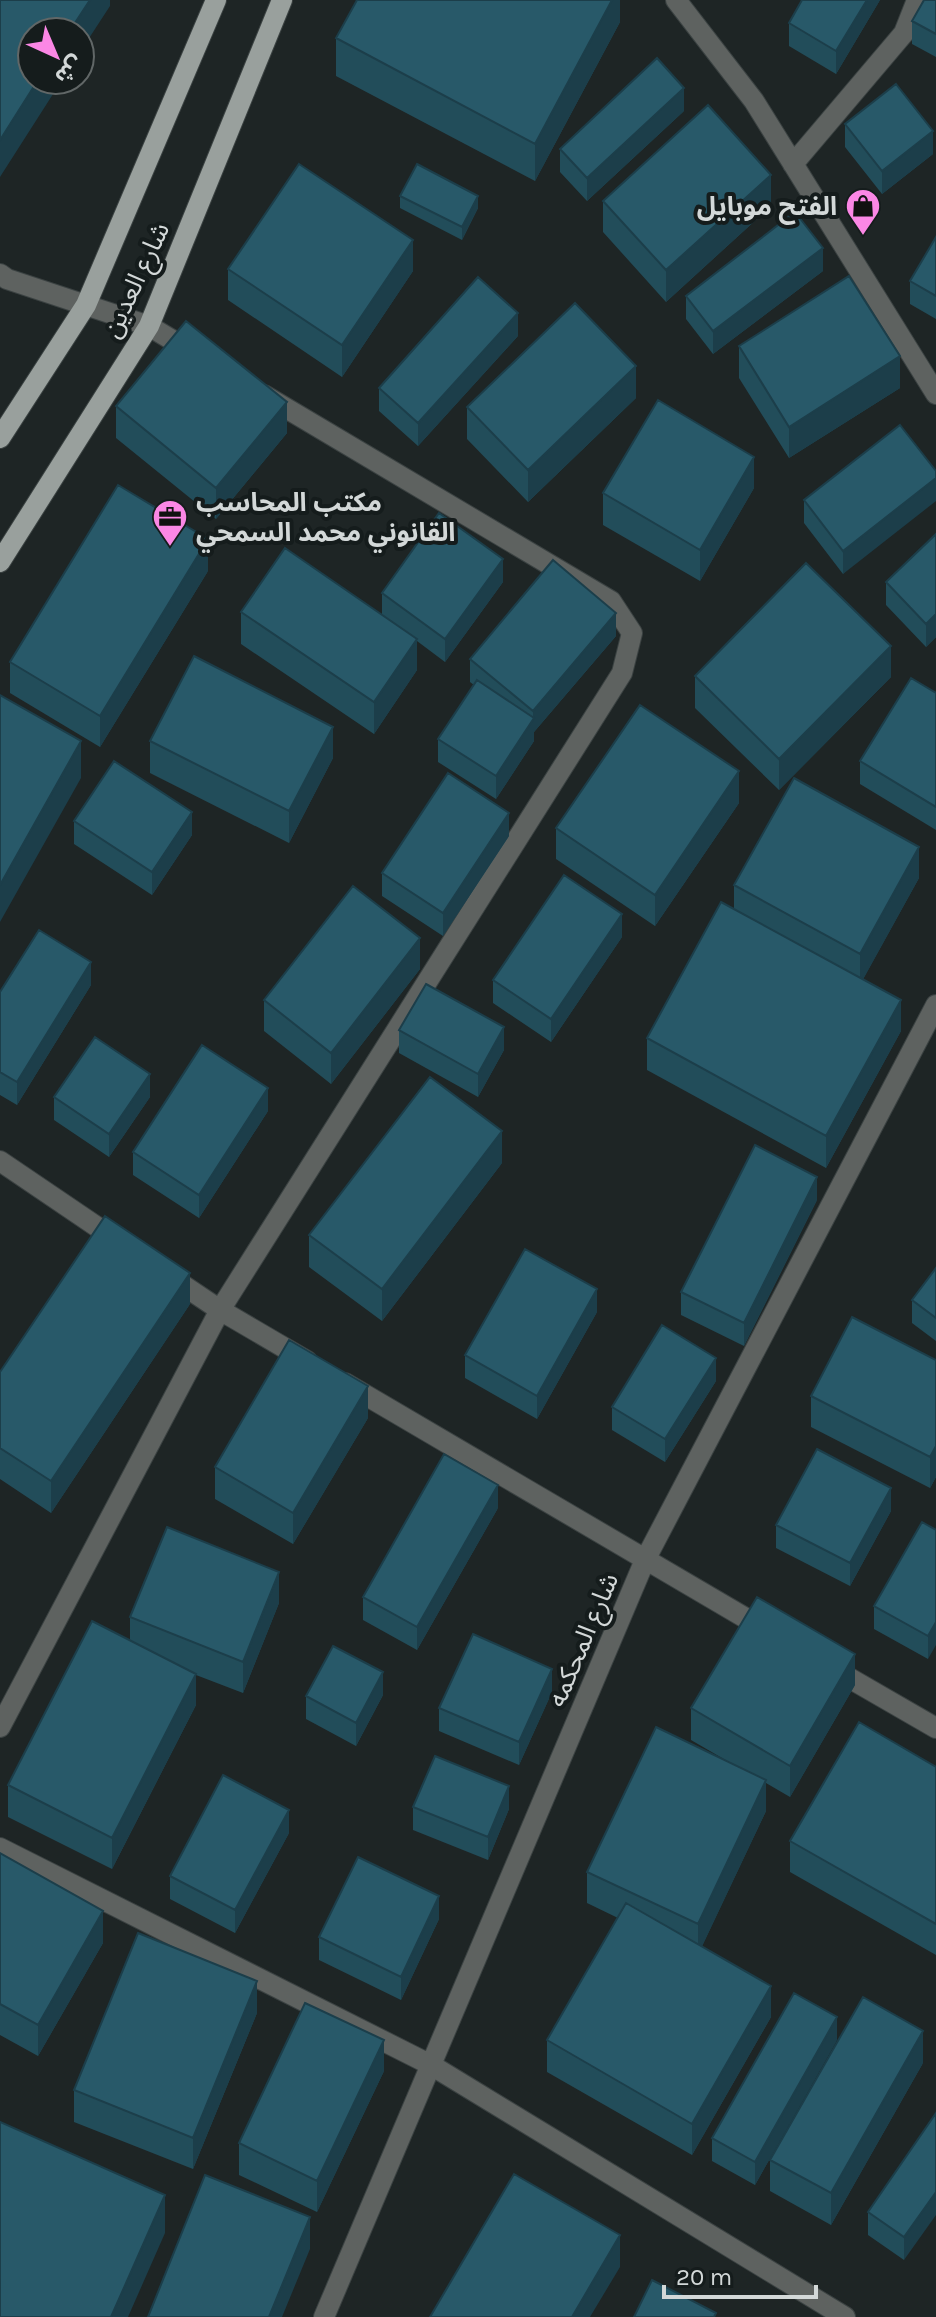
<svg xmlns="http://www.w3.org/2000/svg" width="936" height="2317" viewBox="0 0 936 2317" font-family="Karla,'Noto Sans Arabic',sans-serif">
<rect width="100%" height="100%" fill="#1e2525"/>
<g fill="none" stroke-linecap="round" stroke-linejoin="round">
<defs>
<path id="minor" d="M676 0 754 101 936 394
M793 164 904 33 917 0
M0 274 7 279 149 326 192 352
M0 1161 118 1241
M168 1275 220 1310 307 1361
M345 1383 766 1630
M832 1668 936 1728
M0 1727 220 1310 622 673 632 633 611 601 264 395
M0 1848 431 2065 845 2317
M324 2317 645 1560 936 1005"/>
<path id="primary" d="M0 438 86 305 216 0
M0 562 149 326 282 0"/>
</defs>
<!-- minor casing -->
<use href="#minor" stroke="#3b4242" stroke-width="22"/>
<!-- primary casing -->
<use href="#primary" stroke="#3b4242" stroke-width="22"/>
<!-- minor -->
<use href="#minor" stroke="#5e6260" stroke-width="20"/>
<!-- primary -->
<use href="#primary" stroke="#99a09d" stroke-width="20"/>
</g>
<!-- wall -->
<path fill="#224d5a" d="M620 0V22L535 181 336 76V38Z
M880 0 836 74 789 46V23Z
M936 0V57L912 44V21Z
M684 111 587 201 560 172V149Z
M845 124 933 154 882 194 845 147Z
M400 196 478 208 462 240 400 208Z
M603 201 771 206 666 302 603 232Z
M936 237V319L910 304V281Z
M228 269 413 271 342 377 228 300Z
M823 271 713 354 686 319V296Z
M518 336 418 446 379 411V388Z
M739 346 900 388 789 458 739 378Z
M636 398 528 502 467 439V407Z
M116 406 287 433 216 519 116 438Z
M936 471 843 574 804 523V500Z
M754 488 700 581 603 525V493Z
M936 534V637L926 647 886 605V582Z
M208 571 100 747 10 693V662Z
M503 582 445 662 417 641V670L374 734 241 644V612L382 615V593Z
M616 636 534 732V741L496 799 438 762V739L474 685 470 682V659Z
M695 676 891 677 779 790 695 708Z
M936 693V830L860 784V761Z
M150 741 333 758 289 843 150 773Z
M739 803 655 926 556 859V828Z
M74 821 192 835 152 895 74 844Z
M509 836 443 936 382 896V873Z
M919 878 863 979 901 1031 826 1168 647 1070V1038L734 910V885Z
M622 937 551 1042 493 1003V980Z
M420 969 331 1084 264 1031V1000Z
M91 985 17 1105 0 1095V992Z
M399 1030 504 1050 478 1097 399 1053Z
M54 1097H150L109 1157 54 1120Z
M268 1111 199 1218 133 1175V1152Z
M502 1163 382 1321 309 1267V1235Z
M817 1200 744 1346 681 1315V1292Z
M936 1268V1341L912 1323V1300Z
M190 1304 51 1513 0 1479V1372Z
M597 1312 537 1419 465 1378V1355Z
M936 1360V1477L930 1488 811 1427V1396Z
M716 1381 665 1462 612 1430V1407Z
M368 1418 293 1544 215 1499V1467Z
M498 1508 417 1650 363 1620V1597Z
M891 1511 850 1586 776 1548V1525Z
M936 1530 928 1659 874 1629V1606Z
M279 1603 243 1693 196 1675V1705L112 1869 8 1817V1785L130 1640V1617Z
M855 1685 790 1797 766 1783V1811L702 1946 771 2017 692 2155 547 2072V2040L618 1918 587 1903V1872L734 1765 691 1740V1708Z
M552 1692 519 1765 439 1731V1708Z
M383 1695 356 1746 306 1719V1696Z
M936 1767V1955L790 1872V1841Z
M413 1807 509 1809 488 1860 413 1830Z
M289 1833 235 1933 170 1899V1876Z
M0 1853 103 1943 38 2056 0 2035Z
M439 1919 401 2000 319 1960V1937Z
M257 2013 193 2169 74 2122V2090Z
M837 2040 755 2185 712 2161V2138Z
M923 2063 831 2225 770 2191V2160Z
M384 2071 317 2212 239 2175V2143Z
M936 2113 904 2260 868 2235V2212Z"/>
<!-- shaded-wall -->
<path fill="#1c3e4a" d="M90 0H110V6L80 52V32H69Z
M612 0H620V22L535 181V144Z
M867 0H880L836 74V51Z
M38 80H62L0 177V140Z
M684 88V111L587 201V178Z
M933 131V154L882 194V171Z
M771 175V206L666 302V270Z
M478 196V208L462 240V227Z
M413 240V271L342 377V345Z
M823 248V271L713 354V331Z
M518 313V336L418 446V423Z
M900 356V388L789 458V427Z
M636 366V398L528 502V470Z
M287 402V433L216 519V488Z
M754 457V488L700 581V550Z
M936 478V501L843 574V551Z
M208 539V571L100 747V716Z
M503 559V582L445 662V639Z
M616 613V636L534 732V741L496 799V776L533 720V711Z
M936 614V637L926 647V624Z
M417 639V670L374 734V702Z
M891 646V677L779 790V759Z
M333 727V758L289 843V811Z
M81 741V778L0 922V885Z
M739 771V803L655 926V895Z
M192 812V835L152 895V872Z
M509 813V836L443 936V913Z
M919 847V878L860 985V954Z
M622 914V937L551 1042V1019Z
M420 938V969L331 1084V1053Z
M91 962V985L17 1105V1082Z
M901 1000V1031L826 1168V1136Z
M504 1027V1050L478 1097V1074Z
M150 1074V1097L109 1157V1134Z
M268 1088V1111L199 1218V1195Z
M502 1131V1163L382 1321V1289Z
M817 1177V1200L744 1346V1323Z
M190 1273V1304L51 1513V1481Z
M597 1289V1312L537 1419V1396Z
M716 1358V1381L665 1462V1439Z
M368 1386V1418L293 1544V1513Z
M936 1446V1477L930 1488V1457Z
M498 1485V1508L417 1650V1627Z
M891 1488V1511L850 1586V1563Z
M279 1572V1603L243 1693V1662Z
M936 1622V1645L928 1659V1636Z
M855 1654V1685L790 1797V1766Z
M552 1669V1692L519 1765V1742Z
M383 1672V1695L356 1746V1723Z
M196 1674V1705L112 1869V1838Z
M766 1780V1811L698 1955V1924Z
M509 1786V1809L488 1860V1837Z
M289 1810V1833L235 1933V1910Z
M439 1896V1919L401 2000V1977Z
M103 1911V1943L38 2056V2025Z
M257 1981V2013L193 2169V2138Z
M771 1986V2017L692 2155V2124Z
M837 2017V2040L755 2185V2162Z
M923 2031V2063L831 2225V2193Z
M384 2040V2071L317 2212V2181Z
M936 2192V2215L904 2260V2237Z
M165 2195V2233L128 2317H111Z
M310 2217V2249L282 2317H269Z
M620 2235V2267L590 2317H572Z"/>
<!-- building -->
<path fill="#285969" stroke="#1c3e4a" stroke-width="2" d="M0 0H90L69 32H32V80H38L0 140Z
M357 0H612L535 144 336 38Z
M802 0H867L836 51 789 23Z
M924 0H936V34L912 21Z
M657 58 684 88 587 178 560 149Z
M896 84 933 131 882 171 845 124Z
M708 105 771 175 666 270 603 201Z
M299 164 413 240 342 345 228 269Z
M417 164 478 196 462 227 400 196Z
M795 212 823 248 713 331 686 296Z
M936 237V296L910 281Z
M849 276 900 356 789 427 739 346Z
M478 277 518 313 418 423 379 388Z
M575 303 636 366 528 470 467 407Z
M186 321 287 402 216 488 116 406Z
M658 400 754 457 700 550 603 493Z
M900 425 936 471V478L843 551 804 500Z
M118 485 208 539 100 716 10 662Z
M439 513 503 559 445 639 382 593Z
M936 534V614L926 624 886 582Z
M285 548 417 639 374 702 241 612Z
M553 560 616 613 533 711 470 659Z
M806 563 891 646 779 759 695 676Z
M194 656 333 727 289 811 150 741Z
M911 678 936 693V807L860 761Z
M477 680 534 718 496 776 438 739Z
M0 695 81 741 0 885Z
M640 705 739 771 655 895 556 828Z
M114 761 192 812 152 872 74 821Z
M448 773 509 813 443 913 382 873Z
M794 778 919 847 860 954 734 885Z
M564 875 622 914 551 1019 493 980Z
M353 886 420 938 331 1053 264 1000Z
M721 902 901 1000 826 1136 647 1038Z
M39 930 91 962 17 1082 0 1072V992Z
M426 984 504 1027 478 1074 399 1030Z
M95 1037 150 1074 109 1134 54 1097Z
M202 1045 268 1088 199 1195 133 1152Z
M430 1077 502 1131 382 1289 309 1235Z
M755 1145 817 1177 744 1323 681 1292Z
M105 1216 190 1273 51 1481 0 1448V1372Z
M525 1249 597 1289 537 1396 465 1355Z
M936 1268V1318L912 1300Z
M852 1317 936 1360V1446L930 1457 811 1396Z
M662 1325 716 1358 665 1439 612 1407Z
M289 1340 368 1386 293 1513 215 1467Z
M817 1449 891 1488 850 1563 776 1525Z
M444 1454 498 1485 417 1627 363 1597Z
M922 1522 936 1530V1622L928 1636 874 1606Z
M167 1527 279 1572 243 1662 130 1617Z
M757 1597 855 1654 790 1766 691 1708Z
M92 1621 196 1674 112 1838 8 1785Z
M473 1634 552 1669 519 1742 439 1708Z
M333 1646 383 1672 356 1723 306 1696Z
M859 1722 936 1767V1924L790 1841Z
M656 1727 766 1780 698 1924 587 1872Z
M435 1756 509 1786 488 1837 413 1807Z
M223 1775 289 1810 235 1910 170 1876Z
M0 1853 103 1911 38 2025 0 2004Z
M358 1857 439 1896 401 1977 319 1937Z
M626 1903 771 1986 692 2124 547 2040Z
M138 1933 257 1981 193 2138 74 2090Z
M794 1993 837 2017 755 2162 712 2138Z
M863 1997 923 2031 831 2193 770 2160Z
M305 2003 384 2040 317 2181 239 2143Z
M936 2113V2192L904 2237 868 2212Z
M0 2122 165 2195 111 2317H0Z
M514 2174 620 2235 572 2317H430Z
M205 2175 310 2217 269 2317H148Z
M652 2280 716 2313 714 2317H634Z"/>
<!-- icons -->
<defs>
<symbol id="shop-pin" viewBox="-11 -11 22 30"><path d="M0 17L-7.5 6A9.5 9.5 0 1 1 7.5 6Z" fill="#fb87e5" stroke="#151c1c"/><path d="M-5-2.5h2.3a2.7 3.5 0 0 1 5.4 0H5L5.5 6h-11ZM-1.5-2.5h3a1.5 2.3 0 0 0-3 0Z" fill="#111"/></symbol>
<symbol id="office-pin" viewBox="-11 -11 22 30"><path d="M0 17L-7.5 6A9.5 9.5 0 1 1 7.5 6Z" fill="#fb87e5" stroke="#151c1c"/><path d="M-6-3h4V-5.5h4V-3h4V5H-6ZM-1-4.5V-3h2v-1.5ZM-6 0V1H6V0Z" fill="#111"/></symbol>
</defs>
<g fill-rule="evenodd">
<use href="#shop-pin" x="843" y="186" width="40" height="54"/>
<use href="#office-pin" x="150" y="497" width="40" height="54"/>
</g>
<g text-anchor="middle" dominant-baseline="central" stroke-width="8" stroke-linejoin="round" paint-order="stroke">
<!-- poi labels -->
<g font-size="26" font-weight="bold" fill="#d3d8d8" stroke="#151c1c" text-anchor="end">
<text x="837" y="206">الفتح موبايل</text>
<text x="196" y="502" text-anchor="start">مكتب المحاسب<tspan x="196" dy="30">القانوني محمد السمحي</tspan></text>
</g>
<!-- street labels -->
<g font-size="26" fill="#d3d8d8" stroke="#151c1c">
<text transform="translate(136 280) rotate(-65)">شارع العدين</text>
<text transform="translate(583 1640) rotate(-67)">شارع المحكمه</text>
</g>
</g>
<!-- north arrow -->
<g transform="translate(56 56) rotate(136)"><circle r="38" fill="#151c1c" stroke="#616767" stroke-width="2"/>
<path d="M0-6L14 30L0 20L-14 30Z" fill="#fb87e5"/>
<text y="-12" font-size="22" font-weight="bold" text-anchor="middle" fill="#d3d8d8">ش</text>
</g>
<!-- scale -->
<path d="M664 2285v12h152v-12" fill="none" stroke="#d3d8d8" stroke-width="4"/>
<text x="676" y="2285" font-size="24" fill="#d3d8d8" stroke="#151c1c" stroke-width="6" paint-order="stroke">20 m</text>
</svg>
